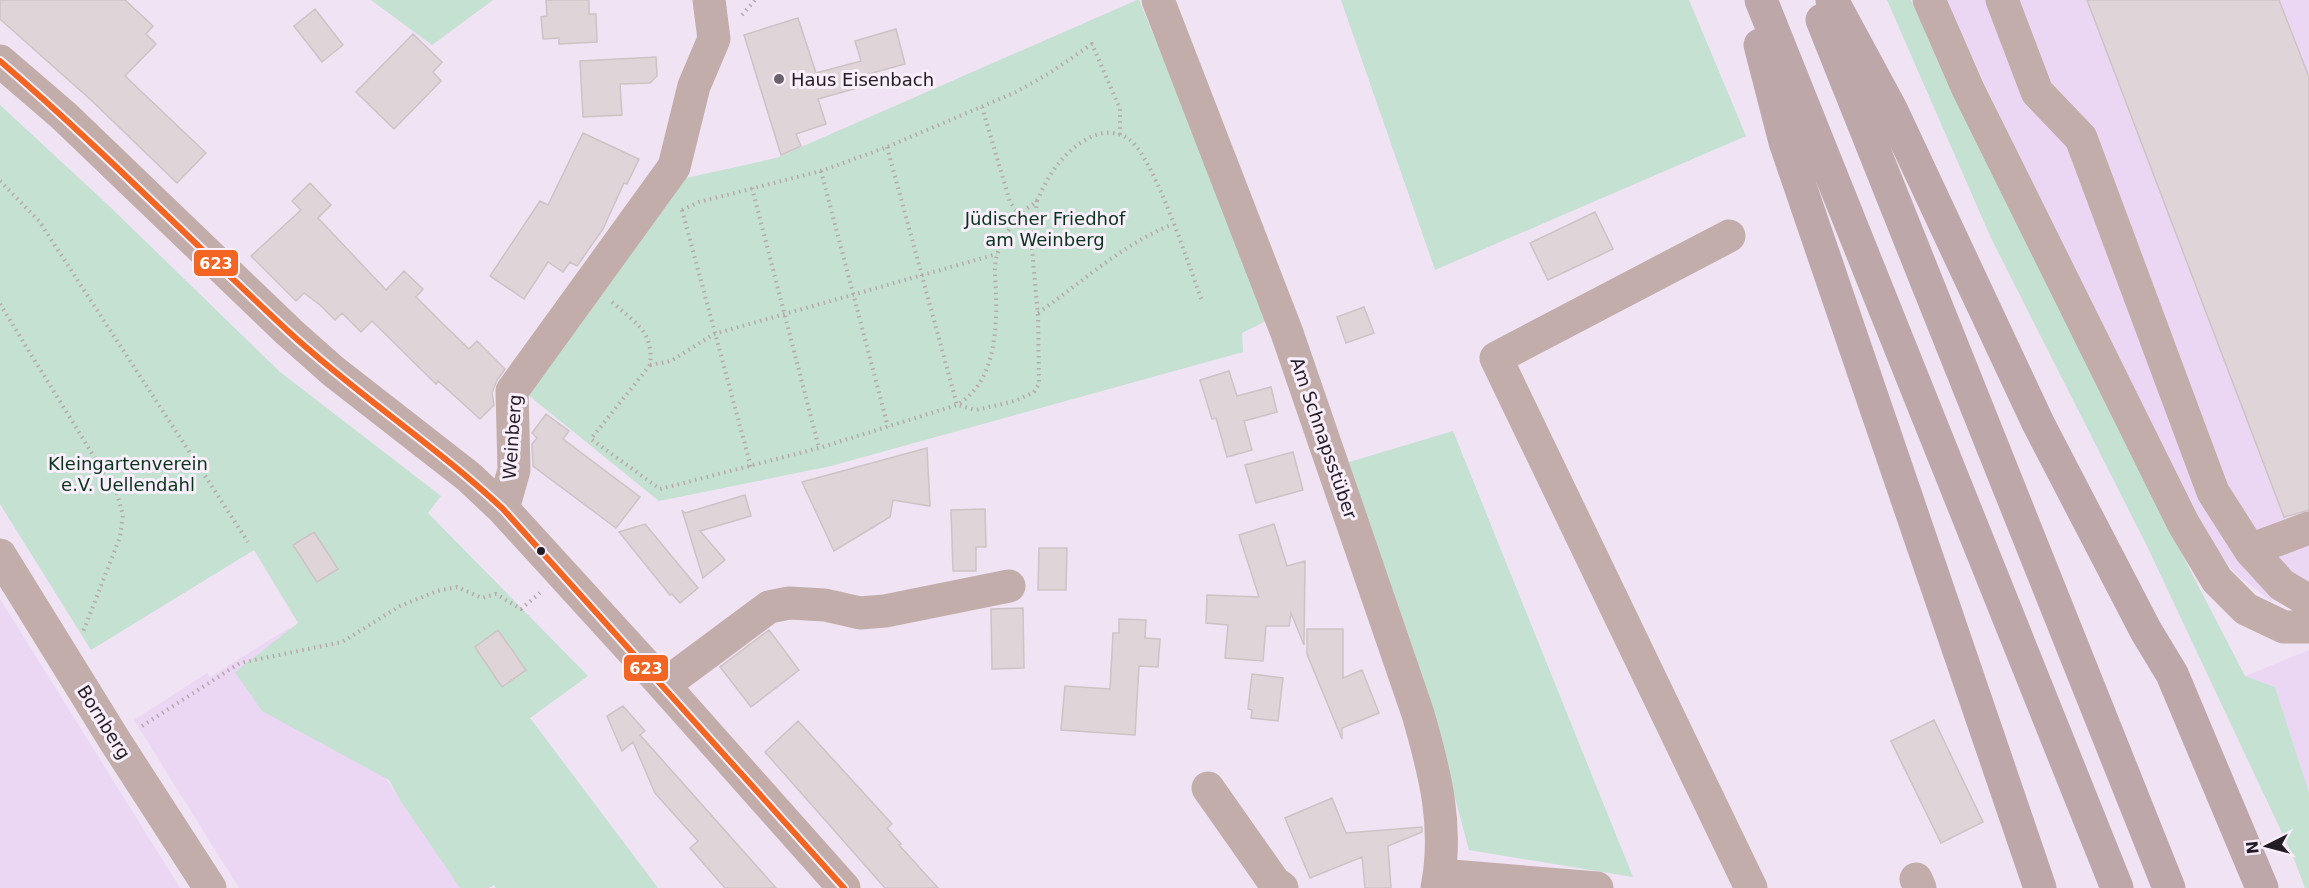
<svg xmlns="http://www.w3.org/2000/svg" width="2309" height="888" viewBox="0 0 2309 888" font-family="'DejaVu Sans',sans-serif">
<rect width="100%" height="100%" fill="#efe3f4"/>
<!-- built -->
<path fill="#ebd7f3" d="M1945 0H2309V585H2282L2271 601 2235 573 2217 550 2196 517 2034 187Z
M0 599 180 888H0Z
M289 628 400 800 460 888H239L134 720 207 673 210 677Z
M2309 650V793L2275 687 2245 676Z"/>
<!-- green -->
<path fill="#c4e1d2" d="M371 0H493L432 45Z
M1137 0H1139L1272 318 1242 333 1243 352 831 466 659 501 522 390 677 180 776 158Z
M1341 0H1689L1746 136 1435 270Z
M1887 0H1911L1939 64 2189 568 2245 676 2275 687 2309 793V888H2305L2292 854 2147 546 1991 238Z
M0 105 107 204 280 372 441 496 428 513 588 676 530 718 658 888H496L494 885 489 888H460L400 800 389 780 262 711 235 672 298 623 254 550 91 650 0 504Z
M1453 431 1633 877 1469 850 1450 779 1346 463Z"/>
<!-- building -->
<path fill="#dfd4d7" stroke="#cdc3c5" stroke-width="1.5" d="M0 0H125L153 26 146 34 156 44 125 76 206 153 177 183 91 100 0 19Z
M546 0H589V14H596L597 42 559 44V38L543 39 541 17 547 16Z
M2087 0H2279L2309 77V510L2284 517Z
M315 9 343 45 322 62 294 26Z
M798 18 816 73 861 61 855 41 896 29 905 64 865 75 868 85 818 99 826 124 796 134 801 146 781 155 744 35Z
M413 34 442 62 433 72 441 81 394 129 356 92Z
M656 57 657 76 650 83 620 84 622 115 583 117 580 61Z
M583 133 639 159 627 184 624 183 603 229 577 266 570 262 563 272 548 262 524 299 490 276 540 201 548 205Z
M310 183 331 205 318 218 386 290 404 271 423 289 416 297 441 322 469 349 477 341 505 369 497 380 492 393 494 405 480 419 438 381 436 384 372 321 361 332 342 313 335 320 320 305 304 293 296 301 251 256 301 210 292 201Z
M1595 212 1613 249 1548 280 1530 243Z
M1364 307 1374 333 1346 343 1337 317Z
M1229 371 1237 396 1271 387 1277 412 1244 421 1252 450 1227 457 1216 418 1212 419 1200 380Z
M546 414 569 431 563 439 640 497 616 528 533 466 532 444 537 438 532 433Z
M927 448 930 506 893 500 890 517 834 551 802 482Z
M1293 452 1303 490 1256 503 1245 465Z
M745 495 751 516 700 531 725 560 703 578 682 510 685 513Z
M985 509 986 547H976V571H953L951 510Z
M645 524 698 588 680 603 672 594 670 595 619 532Z
M1274 524 1287 566 1305 561 1304 645 1291 613 1289 626H1266L1263 661 1225 658 1228 625 1206 623 1207 595 1259 597 1239 535Z
M314 532 338 569 317 582 293 545Z
M1039 548H1067L1066 590H1038Z
M1023 608 1024 668 992 669 991 609Z
M1119 619 1146 620 1145 638 1160 639 1158 667 1139 666 1135 735 1061 730 1065 686 1110 689 1113 633H1119Z
M1307 629H1343V678L1362 670 1379 713 1342 728V739L1307 654Z
M498 630 526 670 502 687 475 647Z
M769 630 799 670 751 707 720 667Z
M1252 674 1283 678 1278 721 1251 718 1252 710 1248 709Z
M623 706 645 731 640 735 776 888H725L690 848 698 841 655 793 633 742 622 751 607 716Z
M1934 720 1983 822 1941 843 1891 741Z
M798 721 892 824 887 828 901 844 899 845 938 888H885L765 752Z
M1332 798 1346 833 1422 827V832L1388 846 1391 888H1365L1362 857 1310 878 1285 818Z"/>
<g fill="none" stroke-linecap="round" stroke-linejoin="round">
<!-- path -->
<path stroke="#b8a8ab" stroke-width="4" stroke-dasharray="1.5 4.5" stroke-linecap="butt" d="M742 15 755 0
M982 107 1010 202 1019 214
M887 147 957 405 976 410 1015 401 1034 392 1039 384 1038 316 1032 249 1037 200
M821 171 888 427
M0 181 39 221 248 542
M752 188 819 448
M682 210 699 202 821 171 887 147 1016 92 1048 74 1092 44 1120 109V136
M682 210 751 467
M612 302C635 323 654 331 650 365L591 439 660 489 819 448 957 405C994 383 997 334 996 295 996 282 993 268 997 255 1001 243 1011 225 1019 215 1025 208 1035 205 1039 197 1049 173 1064 152 1087 139 1101 131 1117 130 1130 140 1155 160 1189 266 1202 301
M0 304 117 494 123 515 120 537 83 632
M1038 313C1084 281 1121 245 1173 224
M650 365 671 361 714 334 997 254
M142 726 240 663 342 642 400 606 437 591 457 587 482 598 496 594 521 609 540 593"/>
<!-- minor -->
<path stroke="#c2adaa" stroke-width="33" d="M1158 0 1287 333 1418 714C1435 773 1449 826 1437 888
M1929 0 1968 89 2183 523 2217 580 2246 609 2284 627H2309
M2002 0 2037 92 2081 138 2213 492 2250 550 2282 585 2309 601
M0 61 64 116 289 332 333 371 469 477 503 509 650 670 844 888
M1729 236 1496 358 1751 888
M503 509 514 470 512 391 674 167 694 86 714 39 709 0
M2250 550 2309 528
M0 555 115 741 210 888
M664 685 769 607 789 603 825 605 860 613 885 611 1009 586
M1208 788 1274 882 1282 888
M1440 875 1597 888
M1916 879 1920 888"/>
<!-- highway -->
<path stroke="#bda7a9" stroke-width="33" d="M1761 0 2117 888
M1832 0 1891 109 2038 423 2146 631 2172 674 2262 888
M1822 20 2169 888
M1760 45 1785 142 2040 888"/>
<defs>
<path id="bus-1" d="M0 61C100 147 192 242 289 332 357 395 435 445 503 509L844 888"/>
</defs>
<!-- bus-1 casing -->
<use href="#bus-1" stroke="#f8effb" stroke-width="10"/>
<!-- bus-1 -->
<use href="#bus-1" stroke="#f26522" stroke-width="6"/>
</g>
<!-- markers -->
<circle fill="#6a616e" stroke="#f8effb" stroke-width="2" cx="779" cy="79" r="6"/>
<circle fill="#231b26" stroke="#f8effb" stroke-width="2" cx="541" cy="551" r="5"/>
<g text-anchor="middle" dominant-baseline="central" stroke-width="6" stroke-linejoin="round" paint-order="stroke">
<!-- poi labels -->
<g font-size="18" fill="#231b26" stroke="#f8effb" text-anchor="start">
<text x="791" y="79">Haus Eisenbach</text>
</g>
<!-- park labels -->
<g font-size="18" fill="#07331c" stroke="#f8effb">
<text x="1045" y="218">Jüdischer Friedhof<tspan x="1045" dy="21">am Weinberg</tspan></text>
<text x="128" y="463">Kleingartenverein<tspan x="128" dy="21">e.V. Uellendahl</tspan></text>
</g>
<!-- street labels -->
<g font-size="18" fill="#231b26" stroke="#f8effb">
<text transform="translate(512 437) rotate(-86)">Weinberg</text>
<text transform="translate(1324 438) rotate(71)">Am Schnapsstüber</text>
<text transform="translate(104 722) rotate(58)">Bornberg</text>
</g>
</g>
<g stroke="#f8effb" stroke-width="2">
<rect x="193" y="249" width="46" height="28" rx="6" fill="#f26522"/>
<rect x="623" y="654" width="46" height="28" rx="6" fill="#f26522"/>
</g>
<g font-size="16" text-anchor="middle" font-weight="bold" fill="#fff">
<text x="216" y="269">623</text>
<text x="646" y="674">623</text>
</g>
<!-- north arrow -->
<g transform="translate(2267 846) rotate(264)" stroke="#f8effb" stroke-width="4.5" paint-order="stroke">
<path d="M0-4.5L10 22L0 15L-10 22Z" fill="#231b26"/>
<text y="-9" font-size="16" font-weight="bold" text-anchor="middle" fill="#231b26">N</text>
</g>
</svg>
